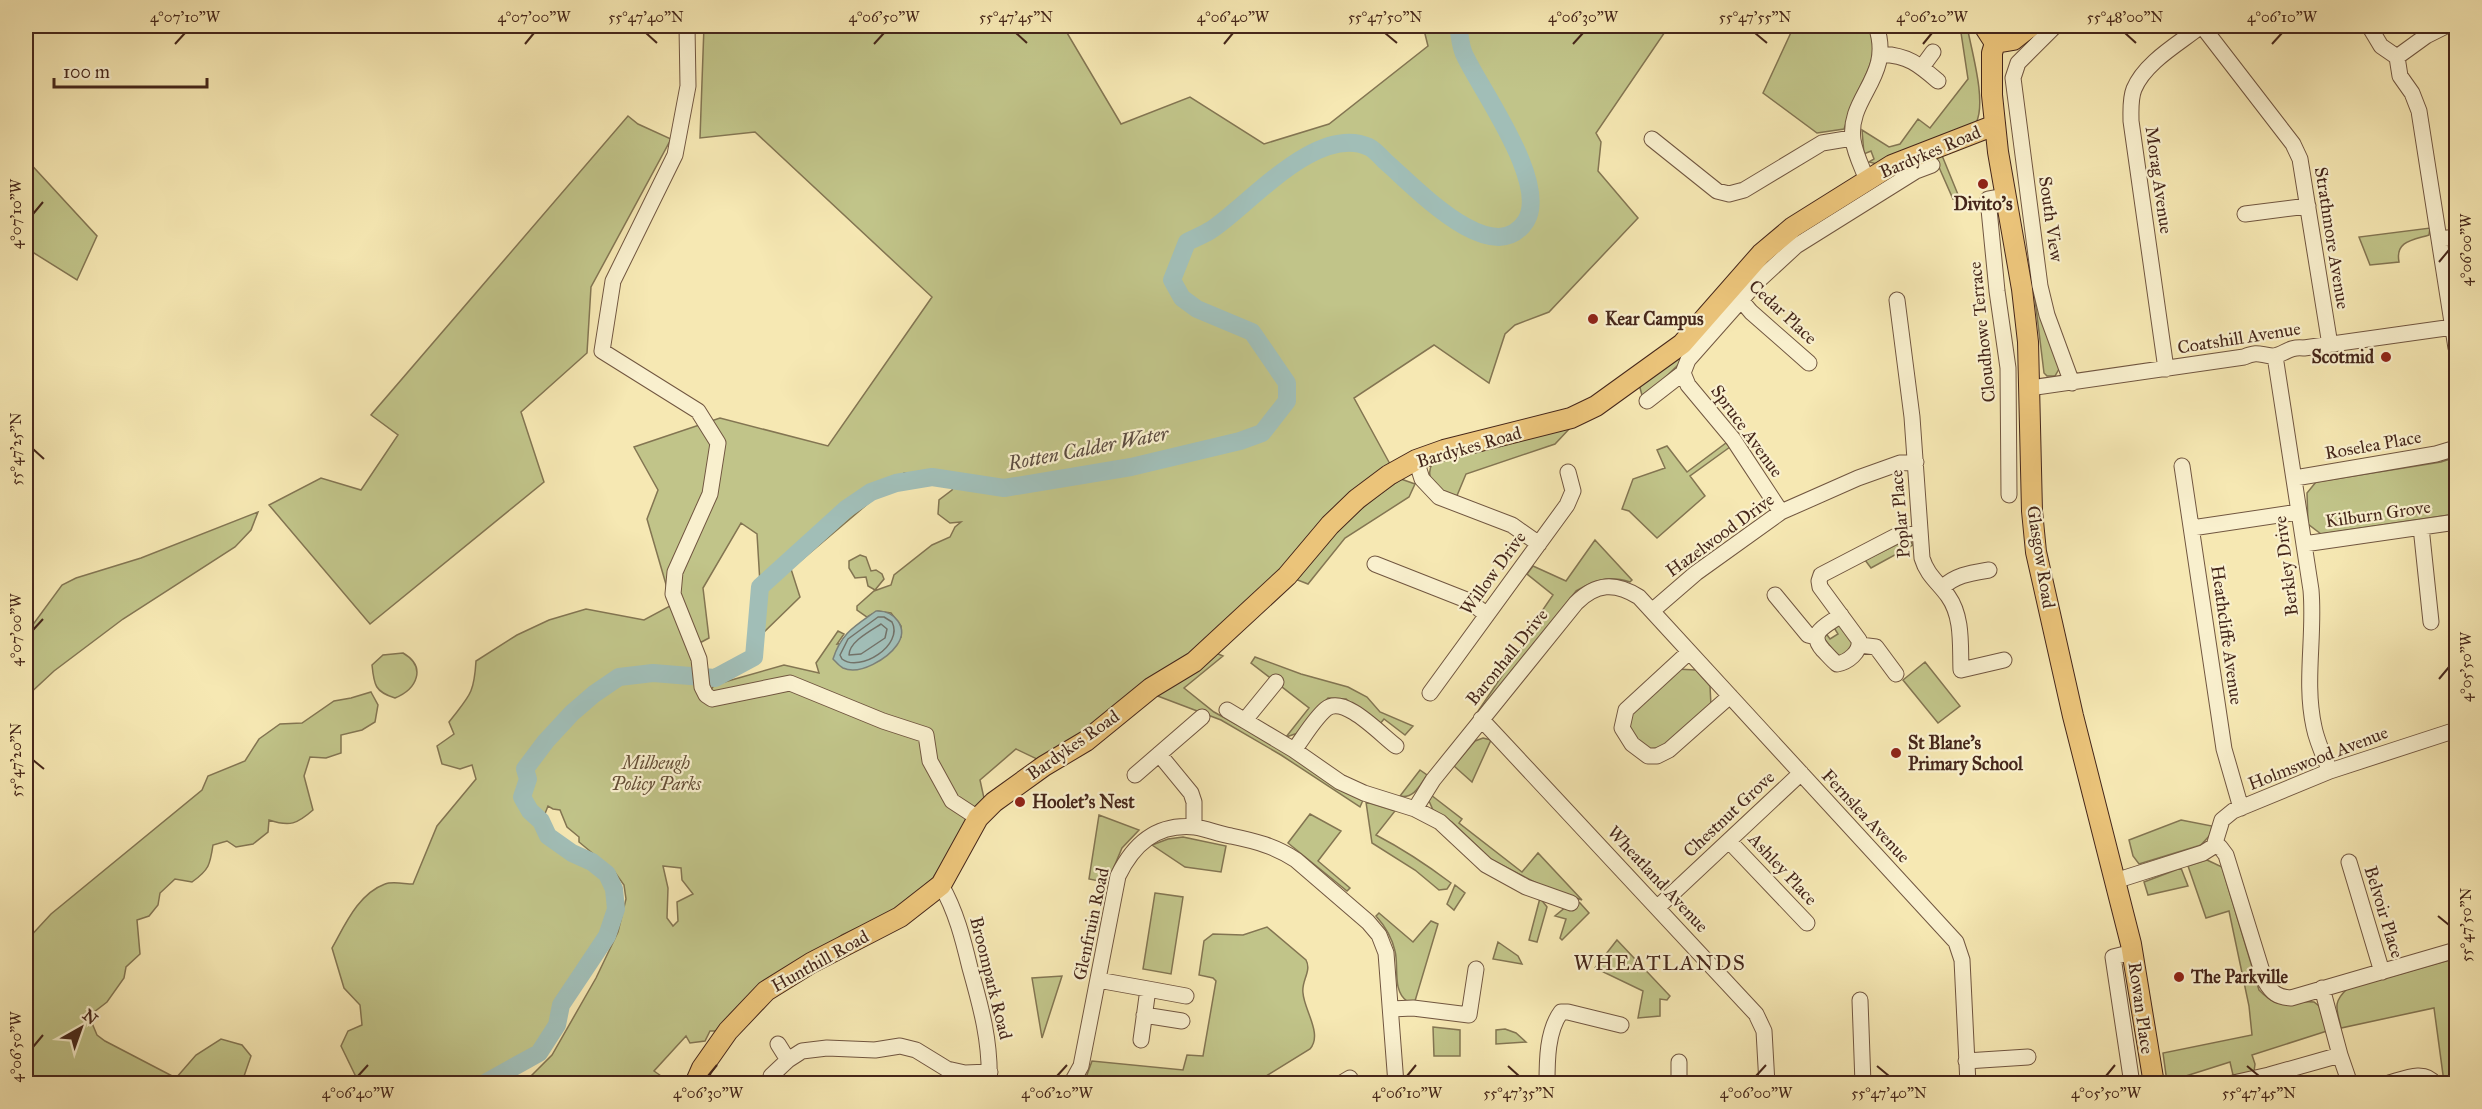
<svg xmlns="http://www.w3.org/2000/svg" width="2482" height="1109" viewBox="0 0 2482 1109" font-family="'IM FELL Great Primer',serif">
<rect width="100%" height="100%" fill="#f6e8b3"/>
<filter id="stains"><feTurbulence type="fractalNoise" baseFrequency=".00333" numOctaves="4"/><feColorMatrix values="0 0 0 0 .2 0 0 0 0 .09 0 0 0 0 .02 0 0 0 .5 -.17"/></filter>
<radialGradient id="worn" r=".72"><stop offset=".6" stop-color="#630" stop-opacity="0"/><stop offset="1" stop-color="#630" stop-opacity=".3"/></radialGradient>
<!-- green -->
<path fill="#c1c489" stroke="#837552" stroke-width="1.5" fill-rule="evenodd" d="M704 26H1063L1121 124 1190 97 1264 144 1329 124 1428 46 1423 26H1669L1596 133 1601 142 1598 171 1638 218 1549 312 1515 325 1505 334 1489 383 1434 345 1354 398 1390 464 1282 570 1184 659 1043 762 1016 749 980 780 984 798 933 878 896 910 842 935 718 1031H710L705 1041 690 1043 686 1036 654 1071 671 1083H524L552 1055 596 978 618 932 626 899 624 885 614 871 579 842V837L567 827 560 810 553 809 548 806 539 829 546 840 554 843 555 841 592 862 607 874 614 889 616 909 607 936 561 1004 557 1025 539 1053 483 1083H359L341 1046 348 1031 362 1025 360 1005 344 988 332 948C345 925 358 894 385 884 392 881 405 884 413 884L437 826 476 779 472 765 460 769 442 764 437 746 454 734 449 722C469 696 474 695 476 661L517 635 549 620 586 609 644 620 672 605 647 519 658 490 634 447 720 418 828 446 932 297 755 132 700 138ZM904 473 956 481 952 490 939 500 938 514 950 523 961 522 955 527 950 537 932 545 894 575 891 585 874 591 857 606V610L867 617 878 611 891 613 901 626V637L837 644 844 634 838 631 816 663 819 673 784 665 714 685 706 698 694 646 709 638 703 588 741 523 757 534 763 633 800 597 791 569ZM663 866 681 868 682 880 693 894 677 902 678 921 673 926 667 918 668 888Z
M1794 26H1868C1882 59 1863 76 1851 106 1849 113 1847 121 1844 129L1817 133 1763 93Z
M1960 26H1967C1971 49 1987 102 1976 123L1877 164 1869 162 1874 159 1871 151 1864 154 1862 130 1889 147 1900 144 1918 119 1930 128 1968 79Z
M628 116 638 124 671 139 591 287 587 353 521 412 544 482 370 624 269 505 321 478 361 490 398 435 371 415Z
M1941 153 1959 197 1953 199 1934 156Z
M26 159 97 236 77 280 26 248Z
M2023 201 2059 369 2055 376H2047L2044 373Z
M2430 228 2429 235C2413 240 2395 241 2399 262L2370 265 2359 237Z
M1688 345 1678 365 1643 399 1639 384Z
M1571 427 1555 444 1466 474 1456 498C1442 493 1423 481 1432 464Z
M1726 443 1730 447 1690 476 1705 496 1657 538 1629 511 1622 509 1633 479 1665 468 1657 450 1667 446 1687 472Z
M2456 457V514L2321 534 2308 524 2307 493 2316 482 2441 462Z
M1401 479 1415 484 1409 497 1345 538 1308 584 1295 579C1330 538 1355 509 1401 479Z
M258 512 251 530 235 547 123 619 54 671 26 697V634L62 585 76 578 141 558Z
M1595 540 1632 580 1630 582C1608 575 1595 580 1576 591L1470 723 1544 614 1542 611 1553 595 1527 574 1533 566 1566 581Z
M1910 541 1913 545 1871 568 1865 560 1902 542Z
M860 555 866 557 871 571 876 570 882 574 884 579 875 590 868 586 866 577 855 578 849 568V561Z
M1839 624 1853 638 1852 648 1842 656H1838L1822 636 1825 632 1830 639 1838 634 1833 626Z
M403 653C427 667 417 689 395 698 375 692 374 685 372 665L383 655Z
M1216 653 1223 656 1184 688 1214 712 1241 727 1243 724 1337 787 1363 800 1360 807 1281 755 1221 720 1155 695Z
M1255 657 1301 674 1348 687 1367 697 1380 712 1413 726 1405 735 1384 719 1379 725 1346 699 1328 698 1298 733 1286 737 1309 708 1251 663Z
M1925 662 1960 706 1938 723 1903 680Z
M1676 669 1696 670 1710 686 1711 706C1693 723 1670 754 1643 748L1627 726 1632 711Z
M371 692 378 705 375 722 362 730 341 735V753L326 758 310 757 304 776 313 810C297 824 290 827 269 820L268 832 253 844 236 847 227 841 213 845C210 865 209 870 192 882L175 879 160 893 158 905 149 916 137 920 140 954 126 967 124 978 107 1002 89 1016 97 1035 105 1041 176 1078 196 1055 221 1039 242 1045 251 1056 242 1082 245 1083H26V941L51 914 202 790 208 776 245 761 259 739 280 724 302 723 334 701 351 698Z
M1483 738 1491 740 1472 782 1454 766 1475 741Z
M1420 770 1427 775C1420 785 1414 799 1400 796Z
M1431 795 1462 819 1459 823 1522 872 1538 853 1582 900 1540 885 1492 860 1452 822 1433 810 1429 801Z
M1366 802 1395 811 1376 835C1403 849 1427 865 1451 883L1447 889 1439 890 1415 870 1372 843Z
M1310 814 1341 831 1318 861 1350 888 1347 891 1288 843Z
M1099 815 1139 830 1122 848 1111 874 1099 881 1089 879Z
M2181 820 2212 826 2210 835 2201 845 2139 864 2133 856 2129 840Z
M1183 837 1226 846 1221 872 1185 867 1152 845 1168 839Z
M2207 860 2222 867 2259 990C2281 1013 2288 1000 2314 1002L2319 1006 2327 1031 2252 1055 2255 1064 2254 1072 2237 1077 2233 1075 2230 1062 2167 1082 2163 1053 2252 1035 2249 1006 2229 911 2206 918 2188 866Z
M2181 868 2188 886 2148 895 2144 882Z
M1455 885 1465 893 1454 910 1447 904Z
M1155 893 1183 897 1171 974 1143 969Z
M1540 898 1547 907 1537 942 1529 940Z
M1573 901 1580 903 1589 913 1562 940 1560 938 1566 919 1555 916Z
M1379 913 1413 942 1431 921 1438 924 1415 1001H1407C1392 991 1399 966 1395 951 1392 938 1385 926 1376 916Z
M1267 927 1306 960C1312 971 1301 981 1303 993 1304 1010 1323 1034 1310 1049L1255 1083H1084L1092 1061 1183 1070 1187 1055 1203 1056 1216 981 1213 978 1199 975 1204 941 1213 934 1243 935Z
M1617 940 1670 996 1667 1000 1660 999V1016L1638 1018 1643 991 1595 968Z
M1498 942 1518 956 1522 964 1493 959Z
M2449 960 2456 983V1079L2444 1082 2434 1008 2341 1028C2337 1009 2332 1003 2347 989Z
M1062 976 1042 1038 1032 978Z
M1433 1027 1460 1030V1056H1434Z
M1505 1029 1516 1033 1526 1042 1496 1044V1030Z"/>
<!-- water -->
<path fill="#a1beb7" stroke="#7c8178" stroke-width="1.5" d="M876 611C895 610 909 628 897 645 888 658 860 676 843 668 839 666 836 662 833 659 841 633 855 626 876 611Z"/>
<g fill="none" stroke-linecap="round" stroke-linejoin="round">
<!-- shore -->
<path stroke="#737268" stroke-width="1.5" d="M878 617H884L892 622C904 645 860 673 842 659L840 655 848 639Z
M881 624 887 629 885 638 861 654 849 655C849 642 870 631 881 624Z"/>
<!-- river -->
<path stroke="#a1beb7" stroke-width="18" d="M483 1084 539 1053 557 1025 561 1005 607 936 616 909 614 889 607 874 592 862 572 853 548 836 541 821 530 811 522 797 528 779 525 769 546 741 572 713 594 694 619 677 653 673 715 678 754 657 760 587 846 509 871 492 896 483 932 477 1004 488 1131 467 1240 441 1262 433 1287 401V383L1252 332 1197 309 1182 298 1172 280 1187 242C1195 238 1203 235 1211 230 1249 205 1317 123 1369 147 1375 150 1381 157 1386 162 1414 186 1493 272 1526 221 1549 183 1482 92 1465 56 1460 47 1460 35 1458 26"/>
<defs>
<path id="minor" d="M687 26 688 86 675 155 613 281 602 351 698 411 718 443 710 494 675 572 673 594 699 659 702 687 706 695 712 699 790 683 883 721 926 735 930 761 952 801 978 818
M2055 26 2018 63 2013 78 2040 286 2047 315 2072 383
M2202 26 2293 144 2300 159 2330 345
M2369 26 2381 46 2397 57 2400 76 2412 93 2419 111 2456 348
M1882 54C1909 56 1918 64 1938 81
M2397 57 2426 36 2446 26
M1922 67 1933 52
M1652 139 1717 191 1729 194 1744 190 1822 143 1852 138
M1867 180C1862 167 1855 154 1853 140 1847 97 1894 77 1876 26
M2004 196 1988 199 1997 291 2008 368 2009 495
M2245 214 2308 206
M2440 239 2456 237
M1735 293 1751 312 1809 363
M1897 300 1912 417 1922 558C1927 575 1938 582 1948 596 1963 617 1960 645 1961 670L2004 660
M2275 356 2311 590C2315 636 2304 682 2314 727 2317 742 2324 757 2330 771
M2166 369 2131 121C2131 110 2130 99 2134 89 2145 62 2180 43 2201 26
M1683 373 1688 385 1733 439 1781 512
M2030 388 2244 357C2258 351 2260 355 2272 356 2284 356 2287 346 2304 348L2453 327
M1647 401 1683 373 1688 360 1757 282 1796 246 1916 171 1932 165
M1416 460 1422 479 1439 497 1512 525 1539 544
M2182 466 2224 749 2241 808
M2295 478 2436 454 2456 448
M2421 527 2431 622
M2192 528 2299 512
M2304 544 2456 522
M1375 564 1469 601 1487 615
M1942 588C1955 575 1971 573 1989 570
M1775 595 1808 635 1816 637
M1652 611 1696 573 1781 512 1858 478 1900 463 1916 462
M1841 615C1826 626 1807 632 1823 650 1828 655 1832 660 1837 664 1848 662 1861 652 1859 640L1820 587 1819 581 1821 575 1898 535 1920 533
M1860 645 1876 647 1896 674
M1689 652 1626 710 1622 728 1632 744 1648 756H1657L1669 750 1730 696
M1430 693 1567 505 1573 491 1568 472
M1227 710 1294 750 1340 782 1364 793 1415 809 1440 822 1486 865 1526 887 1571 903
M1481 719 1756 1014 1764 1031 1767 1084
M1245 720 1276 682
M1294 750C1304 737 1314 719 1326 709 1344 694 1381 735 1396 746
M1159 754 1191 793 1194 802V827
M1135 775 1202 717
M1415 809 1433 780 1576 603C1596 583 1615 582 1639 597L1956 942 1962 960 1968 1084
M1729 841 1807 923
M2214 846 2222 820 2233 811 2330 771 2456 730
M2349 862 2382 972
M2115 881 2203 853 2214 846 2220 847 2226 855 2265 981C2272 993 2277 997 2291 998L2456 950
M941 885C956 911 963 939 970 968 981 1007 991 1043 989 1084
M1658 907 1801 773
M1098 980 1148 989 1141 1040
M2322 988 2340 1055 2350 1084
M1148 989 1186 996
M1860 1000 1863 1084
M1391 1009 1413 1008 1469 1015 1476 969
M1144 1015 1182 1021
M778 1044 788 1060
M1966 1061 2028 1057
M1679 1062V1084
M771 1076 788 1060 802 1051 827 1048 875 1050 900 1046 916 1050 947 1069 965 1073 990 1072
M1071 1084 1081 1066 1118 876C1133 845 1156 823 1195 827 1207 829 1219 834 1231 836 1255 841 1275 846 1296 860L1368 922 1379 935 1386 953 1396 1084
M1340 1084 1350 1078
M1547 1084C1547 1061 1547 1031 1561 1012H1568L1621 1025
M2132 1084 2113 957 2133 952
M2229 1084 2269 1075 2340 1055
M2386 1084C2402 1080 2424 1068 2435 1084"/>
<path id="major" d="M1984 26 1995 43
M1995 43 1992 53V95L1998 152 2022 289 2028 342 2032 511 2036 552 2073 716 2131 944 2154 1084
M1995 43 2013 40 2031 26
M695 1084 702 1068 728 1031 766 991 811 963 900 917 941 885 978 818 994 802 1044 766 1086 741 1151 688 1194 662 1287 576 1330 525 1357 499 1389 475 1416 460 1444 450 1571 418 1596 406 1682 344 1761 254 1793 227 1892 165 1995 125"/>
</defs>
<!-- minor casing -->
<use href="#minor" stroke="#715640" stroke-width="17"/>
<!-- major casing -->
<use href="#major" stroke="#45261a" stroke-width="22"/>
<!-- minor -->
<use href="#minor" stroke="#f9f0ce" stroke-width="15"/>
<!-- major -->
<use href="#major" stroke="#ebc47a" stroke-width="20"/>
</g>
<!-- ticks -->
<path fill="none" stroke="#45261a" stroke-width="2" d="M646 33 657 43M1016 33 1027 43M1385 33 1397 43M1755 33 1767 43M2125 33 2136 43M175 44 185 33M525 44 534 33M874 44 884 33M1224 44 1233 33M1573 44 1583 33M1923 44 1932 33M2272 44 2282 33M33 214 43 202M2439 262 2449 250M33 449 44 459M33 630 43 619M2439 679 2449 667M33 760 44 769M2438 916 2449 925M33 1047 43 1035M1508 1066 1519 1076M1877 1066 1889 1076M2247 1066 2259 1076M358 1076 368 1065M708 1076 717 1065M1057 1076 1067 1065M1407 1076 1416 1065M1756 1076 1766 1065M2106 1076 2115 1065"/>
<!-- markers -->
<g fill="#8f2418" stroke="#f9f0ce" stroke-width="2">
<circle cx="1983" cy="184" r="6"/>
<circle cx="1593" cy="319" r="6"/>
<circle cx="2386" cy="357" r="6"/>
<circle cx="1896" cy="753" r="6"/>
<circle cx="1020" cy="802" r="6"/>
<circle cx="2179" cy="977" r="6"/>
</g>
<g text-anchor="middle" dominant-baseline="central" stroke-width="4.5" stroke-linejoin="round" paint-order="stroke">
<!-- street labels -->
<g font-size="18" fill="#45261a" stroke="#f9f0ce">
<text transform="translate(1930 152) rotate(-23)">Bardykes Road</text>
<text transform="translate(2159 180) rotate(82)">Morag Avenue</text>
<text transform="translate(2051 219) rotate(82)">South View</text>
<text transform="translate(2332 238) rotate(81)">Strathmore Avenue</text>
<text transform="translate(1783 312) rotate(43)">Cedar Place</text>
<text transform="translate(1982 332) rotate(-96)">Cloudhowe Terrace</text>
<text transform="translate(2239 338) rotate(-9)">Coatshill Avenue</text>
<text transform="translate(1747 431) rotate(54)">Spruce Avenue</text>
<text transform="translate(2373 445) rotate(-10)">Roselea Place</text>
<text transform="translate(1469 447) rotate(-16)">Bardykes Road</text>
<text transform="translate(1900 514) rotate(-95)">Poplar Place</text>
<text transform="translate(2378 514) rotate(-8)">Kilburn Grove</text>
<text transform="translate(1720 535) rotate(-36)">Hazelwood Drive</text>
<text transform="translate(2041 557) rotate(81)">Glasgow Road</text>
<text transform="translate(2286 566) rotate(-97)">Berkley Drive</text>
<text transform="translate(1493 573) rotate(-54)">Willow Drive</text>
<text transform="translate(2227 635) rotate(82)">Heathcliffe Avenue</text>
<text transform="translate(1507 657) rotate(-51)">Baronhall Drive</text>
<text transform="translate(1073 745) rotate(-35)">Bardykes Road</text>
<text transform="translate(2318 758) rotate(-21)">Holmswood Avenue</text>
<text transform="translate(1729 814) rotate(-43)">Chestnut Grove</text>
<text transform="translate(1866 816) rotate(47)">Fernslea Avenue</text>
<text transform="translate(1783 869) rotate(47)">Ashley Place</text>
<text transform="translate(1658 879) rotate(47)">Wheatland Avenue</text>
<text transform="translate(2384 912) rotate(73)">Belvoir Place</text>
<text transform="translate(1091 924) rotate(-78)">Glenfruin Road</text>
<text transform="translate(820 961) rotate(-29)">Hunthill Road</text>
<text transform="translate(991 978) rotate(76)">Broompark Road</text>
<text transform="translate(2141 1008) rotate(82)">Rowan Place</text>
</g>
<!-- poi labels -->
<g font-size="18" font-weight="bold" fill="#45261a" stroke="#f9f0ce" text-anchor="start">
<text x="1983" y="204" text-anchor="middle">Divito's</text>
<text x="1605" y="319">Kear Campus</text>
<text x="2374" y="357" text-anchor="end">Scotmid</text>
<text x="1908" y="743">St Blane's<tspan x="1908" dy="21">Primary School</tspan></text>
<text x="1032" y="802">Hoolet's Nest</text>
<text x="2191" y="977">The Parkville</text>
</g>
<!-- park labels -->
<g font-size="18" font-style="italic" fill="#644e36" stroke="#f9f0ce">
<text x="656" y="763">Milheugh<tspan x="656" dy="21">Policy Parks</tspan></text>
</g>
<!-- water labels -->
<g font-size="20" font-style="italic" fill="#5c4c41" stroke="#f9f0ce">
<text transform="translate(1088 448) rotate(-11)">Rotten Calder Water</text>
</g>
<!-- quarter labels -->
<g font-size="21" letter-spacing="1.5" fill="#45261a" stroke="#f9f0ce">
<text x="1660" y="963">WHEATLANDS</text>
</g>
</g>
<!-- margin -->
<rect width="2482" height="1109" fill="none" stroke="#f6e8b3" stroke-width="66"/>
<!-- north arrow -->
<g transform="translate(81 1028) rotate(40)" stroke="#f9f0ce" stroke-width="4.5" paint-order="stroke">
<path d="M0-4.5L10 22L0 15L-10 22Z" fill="#45261a"/>
<text y="-9" font-size="16" font-weight="bold" text-anchor="middle" fill="#45261a">N</text>
</g>
<!-- scale -->
<path d="M54 78v9h153v-9" fill="none" stroke="#45261a" stroke-width="3"/>
<text x="63" y="78" font-size="18" fill="#45261a" stroke="#f9f0ce" stroke-width="4.5" paint-order="stroke">100 m</text>
<rect x="33" y="33" width="2416" height="1043" fill="none" stroke="#45261a" stroke-width="2"/>
<g font-size="15" text-anchor="middle" fill="#45261a">
<text x="185" y="22">4°07'10"W</text>
<text x="534" y="22">4°07'00"W</text>
<text x="646" y="22">55°47'40"N</text>
<text x="884" y="22">4°06'50"W</text>
<text x="1016" y="22">55°47'45"N</text>
<text x="1233" y="22">4°06'40"W</text>
<text x="1385" y="22">55°47'50"N</text>
<text x="1583" y="22">4°06'30"W</text>
<text x="1755" y="22">55°47'55"N</text>
<text x="1932" y="22">4°06'20"W</text>
<text x="2125" y="22">55°48'00"N</text>
<text x="2282" y="22">4°06'10"W</text>
<text transform="translate(16 214) rotate(-90)" y="5">4°07'10"W</text>
<text transform="translate(2466 250) rotate(-90)" y="5">4°06'00"W</text>
<text transform="translate(16 449) rotate(-90)" y="5">55°47'25"N</text>
<text transform="translate(16 630) rotate(-90)" y="5">4°07'00"W</text>
<text transform="translate(2466 667) rotate(-90)" y="5">4°05'50"W</text>
<text transform="translate(16 760) rotate(-90)" y="5">55°47'20"N</text>
<text transform="translate(2466 925) rotate(-90)" y="5">55°47'50"N</text>
<text transform="translate(16 1047) rotate(-90)" y="5">4°06'50"W</text>
<text x="358" y="1098">4°06'40"W</text>
<text x="708" y="1098">4°06'30"W</text>
<text x="1057" y="1098">4°06'20"W</text>
<text x="1407" y="1098">4°06'10"W</text>
<text x="1519" y="1098">55°47'35"N</text>
<text x="1756" y="1098">4°06'00"W</text>
<text x="1889" y="1098">55°47'40"N</text>
<text x="2106" y="1098">4°05'50"W</text>
<text x="2259" y="1098">55°47'45"N</text>
</g>
<rect width="100%" height="100%" filter="url(#stains)"/>
<rect width="100%" height="100%" fill="url(#worn)"/>
</svg>
